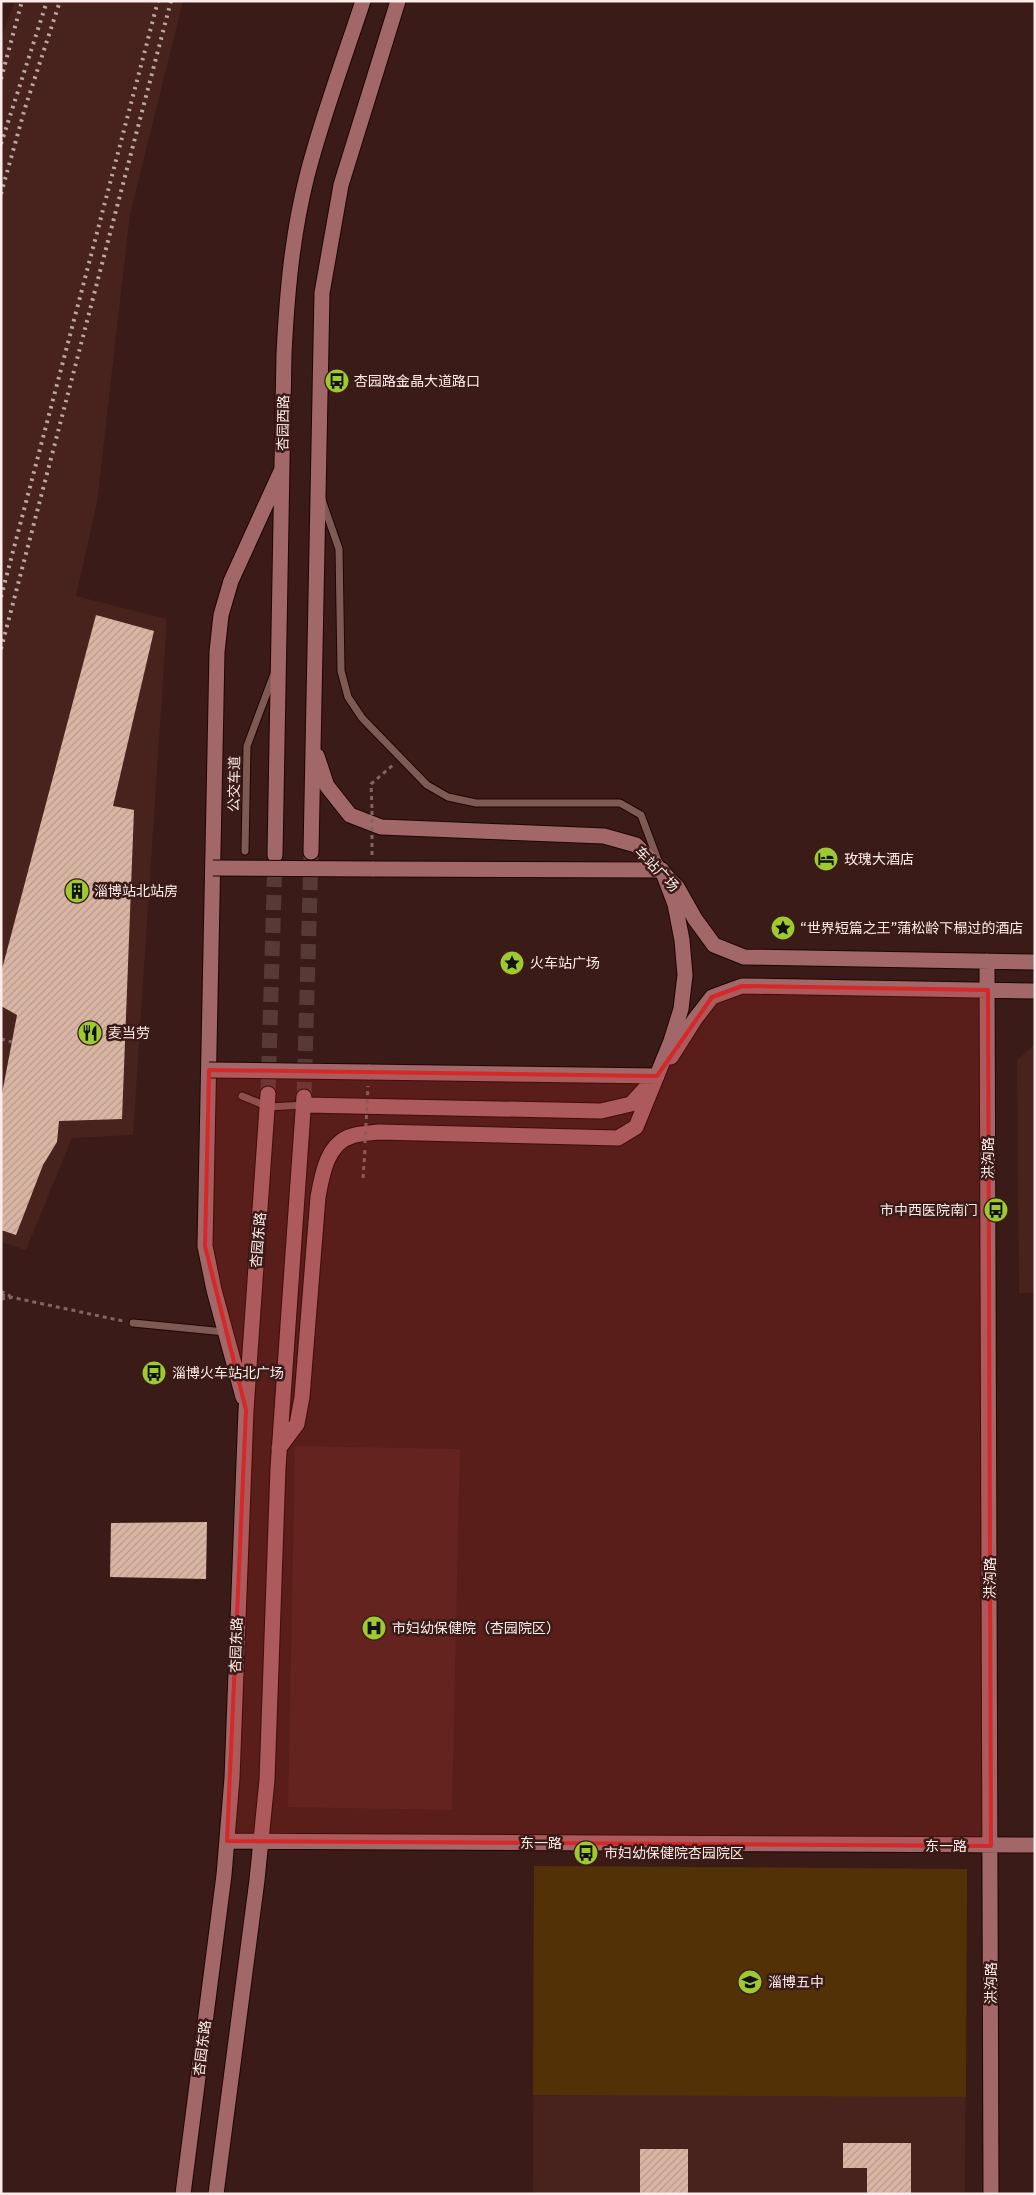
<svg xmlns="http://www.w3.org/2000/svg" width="1036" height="2195" viewBox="0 0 1036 2195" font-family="'IBM Plex Sans','Noto Sans SC',sans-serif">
<defs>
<pattern id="building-hatch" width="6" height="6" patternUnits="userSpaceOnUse" patternTransform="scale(1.25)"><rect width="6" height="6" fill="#dab5a3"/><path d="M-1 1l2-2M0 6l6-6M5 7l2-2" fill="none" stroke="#b69a8c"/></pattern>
</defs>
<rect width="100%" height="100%" fill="#3a1b17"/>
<!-- built -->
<path fill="#48221d" d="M15 1H183L130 214 97 503 76 596 167 619 133 1135 72 1138 26 1250 1 1242V39Z
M1035 1044V1293H1019L1017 1060Z
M295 1446 460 1449 452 1810 288 1807Z
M534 1866 967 1869 965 2194H533Z"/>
<!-- green -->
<path fill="#523106" d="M534 1866 967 1869 966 2097 533 2095Z"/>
<!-- building -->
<path fill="url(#building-hatch)" d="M96 615 154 631 113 806 134 810 122 1119 59 1121 57 1142 43 1165 16 1235 1 1230V1099L17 1015 1 1006V973Z
M207 1522 206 1579 110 1577 111 1523Z
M843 2143H911V2194H867V2168H843Z
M640 2149H688V2194H640Z"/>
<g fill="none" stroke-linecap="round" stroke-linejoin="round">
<!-- secondary-tunnel -->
<path stroke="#573a36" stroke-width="15" stroke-dasharray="15 8" stroke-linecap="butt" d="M268 1094 275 857
M304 1097 311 856"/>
<defs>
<path id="lane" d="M322 500 339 549 341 671 348 697 362 718 427 785 448 797 476 803H620L641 815 659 863
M245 851 247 746 274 674
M242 1096 269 1107 304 1105
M133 1323 225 1332"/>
<path id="secondary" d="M317 756 327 786 350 815 381 827 604 836 636 845 677 887 695 919 714 945 744 957 1035 962
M311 852 322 293 341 185 398 1
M275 855 284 354C287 294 292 235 307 176 322 117 344 59 363 1
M372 869 662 870
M987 961 991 2194
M671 1057 695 1019 712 997 742 986 1035 991
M368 1072 657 1076
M305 1105 601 1111 631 1104 650 1083
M243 1397 214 1290 205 1246 217 652 221 615 231 581 282 469
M279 1448 297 1424 302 1397 318 1197C322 1175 327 1143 352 1136 360 1133 371 1133 379 1132L618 1138 636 1127 671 1041 681 1009 685 975 682 940 675 904 662 870
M227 1841 1035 1845
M183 2194 224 1875 232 1778 246 1410 268 1094
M216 2194 257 1880 267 1780 278 1468 304 1097"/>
</defs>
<!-- lane casing -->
<use href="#lane" stroke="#1f0503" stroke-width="9"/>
<!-- secondary casing -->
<use href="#secondary" stroke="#1f0503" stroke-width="17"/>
<!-- path -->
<path stroke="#806663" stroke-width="3" stroke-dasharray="4 4" stroke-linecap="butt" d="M372 808 371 784 393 765
M1 1039 12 1042
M363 1178 365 1149
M1 1291 10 1296
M1 1295 123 1321
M1 1299 10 1298"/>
<!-- lane -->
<use href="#lane" stroke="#7e5a54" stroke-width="7"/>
<!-- secondary -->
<use href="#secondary" stroke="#a26769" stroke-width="15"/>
<!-- rail -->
<path stroke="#bca7a3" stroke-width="4" stroke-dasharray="2.5 5" stroke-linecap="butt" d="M1 79 22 1
M1 144 47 1
M1 194 25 108 60 1
M1 597 158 1
M1 649 171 1"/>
<defs>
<path id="secondary-bridge" d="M213 868 372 869
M209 1070 368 1072"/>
</defs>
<!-- secondary-bridge casing -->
<use href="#secondary-bridge" stroke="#1f0503" stroke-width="17" stroke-linecap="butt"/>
<!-- path-bridge -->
<path stroke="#806663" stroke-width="3" stroke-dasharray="4 4" stroke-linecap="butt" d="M372 855V808
M365 1143 368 1086"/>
<!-- secondary-bridge -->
<use href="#secondary-bridge" stroke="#a26769" stroke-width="15"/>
</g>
<!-- marked area -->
<path fill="#d62828" fill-opacity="0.2" stroke="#d62828" stroke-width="4" stroke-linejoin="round" d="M742 986 988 990 991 1846 227 1841 246 1410 205 1246 209 1070 657 1076 712 997Z"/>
<!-- icons -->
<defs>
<symbol id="bus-disc" viewBox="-11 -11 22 22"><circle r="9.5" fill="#9eca2f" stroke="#3a1b17"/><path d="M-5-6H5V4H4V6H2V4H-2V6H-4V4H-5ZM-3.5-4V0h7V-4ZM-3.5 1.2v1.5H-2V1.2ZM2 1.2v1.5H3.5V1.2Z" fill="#111"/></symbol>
<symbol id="hotel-disc" viewBox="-11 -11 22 22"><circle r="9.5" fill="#9eca2f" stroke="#3a1b17"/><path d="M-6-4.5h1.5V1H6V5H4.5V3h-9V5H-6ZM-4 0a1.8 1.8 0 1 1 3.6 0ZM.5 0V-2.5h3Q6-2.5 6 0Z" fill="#111"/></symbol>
<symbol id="building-disc" viewBox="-11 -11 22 22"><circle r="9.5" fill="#9eca2f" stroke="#3a1b17"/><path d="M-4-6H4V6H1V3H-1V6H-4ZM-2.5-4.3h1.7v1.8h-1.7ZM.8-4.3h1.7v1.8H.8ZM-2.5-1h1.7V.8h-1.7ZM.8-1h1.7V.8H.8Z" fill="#111"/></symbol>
<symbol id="sight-disc" viewBox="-11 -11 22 22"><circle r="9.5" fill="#9eca2f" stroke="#3a1b17"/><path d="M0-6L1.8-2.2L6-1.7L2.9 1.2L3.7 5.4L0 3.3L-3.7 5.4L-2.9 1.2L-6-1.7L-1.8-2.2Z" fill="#111"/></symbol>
<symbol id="restaurant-disc" viewBox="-11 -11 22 22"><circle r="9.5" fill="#9eca2f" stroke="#3a1b17"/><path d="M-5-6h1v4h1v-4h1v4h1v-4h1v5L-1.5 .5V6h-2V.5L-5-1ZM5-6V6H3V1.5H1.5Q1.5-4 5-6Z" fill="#111"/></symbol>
<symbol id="hospital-disc" viewBox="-11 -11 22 22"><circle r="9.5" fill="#9eca2f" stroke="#3a1b17"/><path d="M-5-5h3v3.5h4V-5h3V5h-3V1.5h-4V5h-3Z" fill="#111"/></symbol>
<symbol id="school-disc" viewBox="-11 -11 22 22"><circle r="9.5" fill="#9eca2f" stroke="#3a1b17"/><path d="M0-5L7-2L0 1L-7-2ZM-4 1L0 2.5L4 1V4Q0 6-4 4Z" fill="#111"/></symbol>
</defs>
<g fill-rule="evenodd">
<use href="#bus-disc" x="323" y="367" width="28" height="28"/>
<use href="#hotel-disc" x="812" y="845" width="28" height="28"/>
<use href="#building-disc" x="63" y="877" width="28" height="28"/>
<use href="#sight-disc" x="769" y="914" width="28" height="28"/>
<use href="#sight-disc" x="498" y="949" width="28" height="28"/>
<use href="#restaurant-disc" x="76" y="1019" width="28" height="28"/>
<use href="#bus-disc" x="982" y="1196" width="28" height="28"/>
<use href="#bus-disc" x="140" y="1359" width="28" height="28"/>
<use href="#hospital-disc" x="360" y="1614" width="28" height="28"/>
<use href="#bus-disc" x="572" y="1839" width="28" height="28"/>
<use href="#school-disc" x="736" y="1968" width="28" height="28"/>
</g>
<g text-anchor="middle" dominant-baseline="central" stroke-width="5" stroke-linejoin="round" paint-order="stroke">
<!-- poi labels -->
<g font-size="14" fill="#fdece9" stroke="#3a1b17" text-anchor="start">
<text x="354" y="381">杏园路金晶大道路口</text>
<text x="844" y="859">玫瑰大酒店</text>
<text x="94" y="891">淄博站北站房</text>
<text x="800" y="928">“世界短篇之王”蒲松龄下榻过的酒店</text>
<text x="530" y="963">火车站广场</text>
<text x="108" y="1033">麦当劳</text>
<text x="978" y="1210" text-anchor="end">市中西医院南门</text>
<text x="172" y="1373">淄博火车站北广场</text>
<text x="392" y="1628">市妇幼保健院（杏园院区）</text>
<text x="604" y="1853">市妇幼保健院杏园院区</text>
<text x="768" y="1982">淄博五中</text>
</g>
<!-- street labels -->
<g font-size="14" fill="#fdece9" stroke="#3a1b17">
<text transform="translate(283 423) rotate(-89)">杏园西路</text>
<text transform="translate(234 784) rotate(-89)">公交车道</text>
<text transform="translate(657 869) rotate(46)">车站广场</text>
<text transform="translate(988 1158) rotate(-90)">洪沟路</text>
<text transform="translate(258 1240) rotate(-85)">杏园东路</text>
<text transform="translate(990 1578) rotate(-90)">洪沟路</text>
<text transform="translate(236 1645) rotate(-88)">杏园东路</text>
<text x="541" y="1843">东一路</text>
<text x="946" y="1846">东一路</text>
<text transform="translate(991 1983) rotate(-90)">洪沟路</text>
<text transform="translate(202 2048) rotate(-83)">杏园东路</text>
</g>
</g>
<!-- border -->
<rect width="1036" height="2195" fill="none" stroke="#fdece9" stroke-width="5"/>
</svg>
